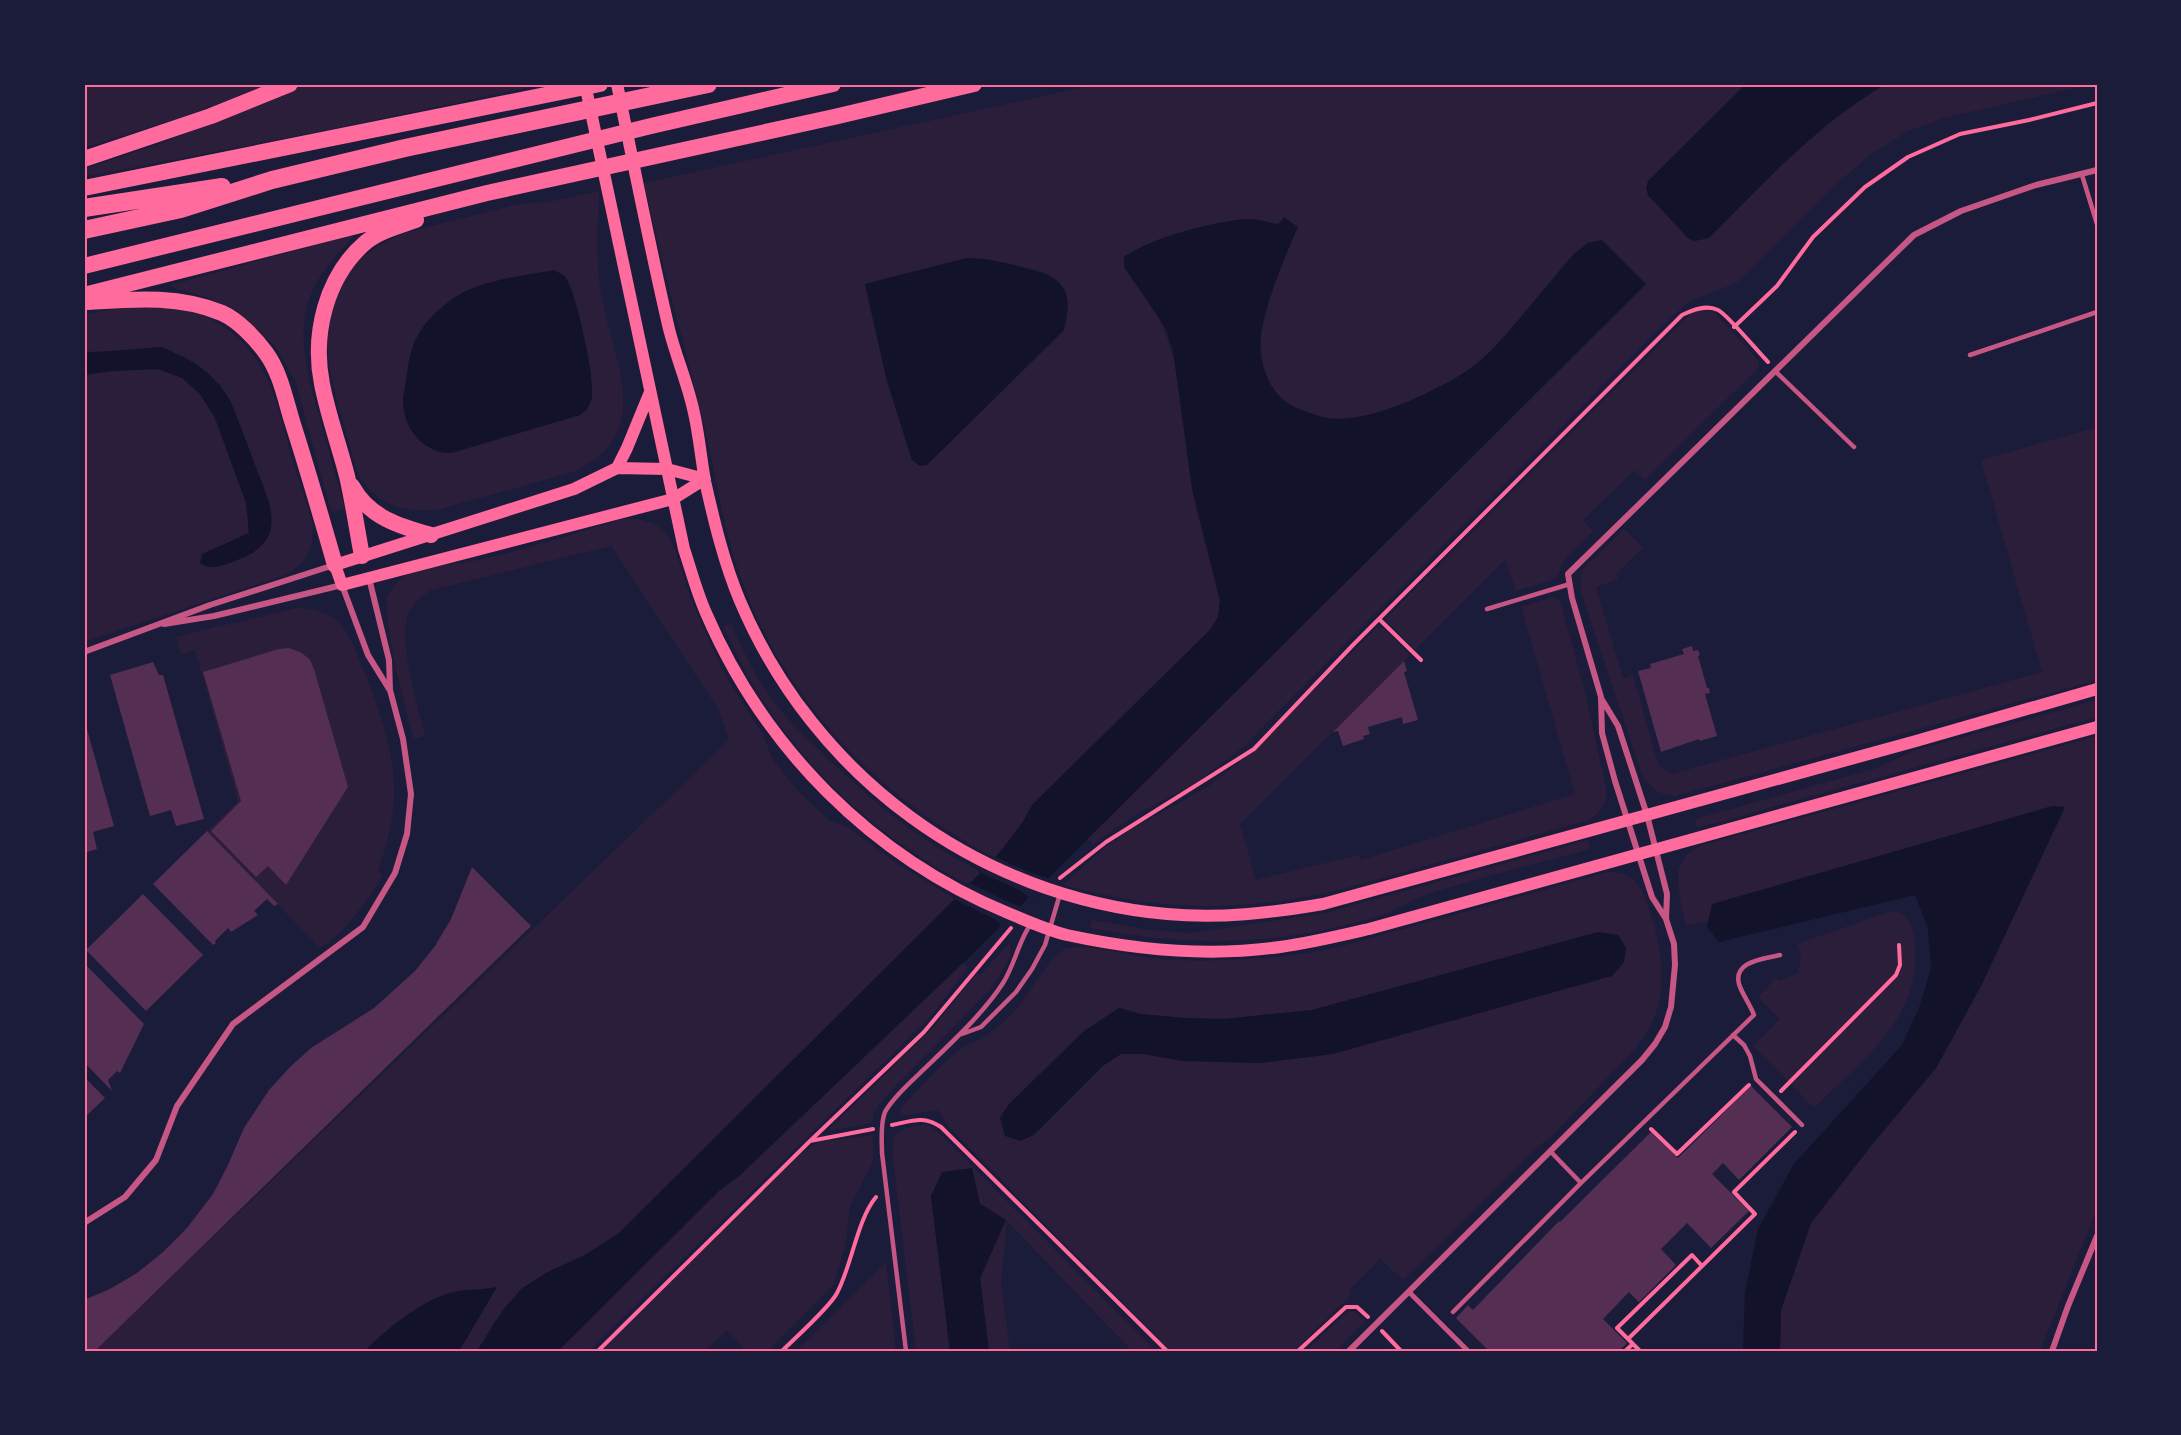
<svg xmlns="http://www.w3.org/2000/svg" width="2181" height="1435" viewBox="0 0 2181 1435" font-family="Bitter,serif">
<rect width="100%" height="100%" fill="#1b1b3a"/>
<!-- green -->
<path fill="#2a1e3b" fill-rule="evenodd" d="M84 84H273L182 117 84 148Z
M309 84H531L532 87 332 129 84 177V169L159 144Z
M1098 84H1746L1648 181V195L1689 239 1695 241 1838 115 1885 84H2093L1944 118 1908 131 1869 156 1835 185 1737 283 1690 301 1667 321 1242 748 1194 784 1132 817 1093 844 1087 839 1646 284 1588 243 1574 254C1556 275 1539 296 1521 317 1503 338 1486 359 1462 374 1429 395 1379 418 1339 419 1325 419 1312 414 1299 410 1274 400 1262 375 1261 348 1259 317 1285 256 1298 227L1252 219 1153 308C1185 361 1182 430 1193 490 1199 528 1213 563 1220 601L1218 617 1210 630 1032 805 1025 819 995 858C875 795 780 698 737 567 722 522 716 475 705 430 685 347 662 266 644 183ZM967 258H981L1047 273 1059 282 1066 293 1064 330 927 464 920 466 912 460 887 381 865 284Z
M599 191C598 220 596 250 599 278 605 350 664 430 573 472L437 510C405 513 371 504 357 471 347 435 332 391 328 355 323 323 335 284 358 261 370 250 388 240 405 233L518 204 548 202ZM565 276 573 292 591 373 588 409 580 415 451 453H438L420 442 403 403 409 360 418 335 431 317 454 297Z
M352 235 351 240C290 298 298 341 319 416 328 447 336 478 345 509L331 512 295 380 275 346 236 310 204 296 174 288 171 285Z
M131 306C149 307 169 306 187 309 200 312 213 320 224 327 270 357 279 410 292 459 299 481 307 503 313 525 313 546 308 561 290 573L84 642V375L112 371 158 369 182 378 200 394 215 418 247 503 249 534 202 555 254 553 271 506 220 384 96 351 84 353V314Z
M1703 309 1715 313 1758 360 1759 367 1645 480 1635 470 1583 520 1593 531 1569 554 1563 562 1558 576 1552 580 1516 591 1505 560 1415 650 1388 622 1387 617 1691 313Z
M2097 427V680L1676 796C1660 796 1651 788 1642 775L1581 592V574L1584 568 1624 529 1643 548 1616 574 1618 579 1596 587 1623 678 1633 675 1658 764 1671 774 2042 672 1981 460Z
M623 519H639L655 524 667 534 675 549 690 596 706 634 725 675 762 733 773 760 799 792 830 821 846 826 899 865 955 899 619 1233 585 1255 546 1273 495 1321 477 1351H459L496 1287C483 1290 471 1289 459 1291 427 1296 387 1328 365 1351H95L729 740 718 709 611 546 429 591C420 598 412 604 408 615 398 643 418 706 425 736L414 739C407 715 380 614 388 595 393 586 401 577 410 573 432 564 455 565 478 560 527 550 575 533 623 519Z
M1552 597 1560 601 1584 688 1606 787C1608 803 1601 811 1589 820L1343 889C1241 913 1164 912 1063 885L1105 847 1128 831 1207 787 1246 757 1376 628H1384L1410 655 1240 824 1256 880 1358 855 1361 860 1575 794 1521 607Z
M296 608C309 608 323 610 335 619 348 629 354 647 360 662 378 705 396 752 394 800 393 825 385 848 378 872L383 874C374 891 338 944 319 947L207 831 238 801 195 650 181 655 176 637C216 626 256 619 296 608Z
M731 624C743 651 757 680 776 704 789 721 805 736 820 751 869 799 919 841 981 872L969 885C883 841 808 774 757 692 744 671 735 648 723 627Z
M2097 700V717L1697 828 1695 819 1874 769 1916 750Z
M2097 736V1209L2040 1351H1780L1781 1310 1811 1223 1871 1146 1936 1068 1981 986 2065 807 1713 904 1709 921 1686 926C1680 895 1665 859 1703 845Z
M1588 840 1590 849C1536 864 1481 877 1428 894 1412 899 1398 910 1382 915 1282 946 1193 948 1090 928L1092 920 1149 930 1191 933 1325 913Z
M1608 872C1637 872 1642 888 1650 912 1664 953 1670 1005 1640 1042 1631 1054 1619 1065 1609 1076 1589 1097 1569 1118 1549 1139L1541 1144 1403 1280 1380 1259 1349 1290 1352 1294 1294 1351H1171L943 1121 945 1120 939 1111C926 1110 915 1115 902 1116L899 1113 903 1106C922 1086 942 1061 965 1046 970 1042 976 1042 981 1039 994 1031 1010 1017 1019 1006 1032 991 1051 952 1068 948 1095 943 1131 957 1158 959 1217 963 1273 959 1331 949ZM1598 932 1333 1054 1260 1063 1183 1061 1144 1054H1121L1104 1065 1119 1008 1140 1014 1185 1018 1224 1019 1312 1010Z
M1891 911C1905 911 1912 922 1914 935 1926 1016 1865 1057 1814 1108L1753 1046 1780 1019 1758 997 1776 978 1779 981 1798 973 1801 958 1797 944Z
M1010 942V952L1012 953 993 987 883 1099 874 1113 872 1123 829 1131V1129L931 1030 977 973 980 975Z
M963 963 968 968 930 1017 589 1351H558L719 1191 739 1176Z
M927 1124 943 1137 1156 1351H1132L1007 1221 1001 1281 1010 1351H989L980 1278 1006 1220 980 1204 972 1168 931 1196 950 1351H916L892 1151 894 1136C905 1127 913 1126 927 1124Z
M873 1135V1162L850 1207 845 1247 834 1284 767 1351H746L727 1330 705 1351H602L795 1158 818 1142Z
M886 1262 896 1351H796Z
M1348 1311 1355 1312 1365 1321 1335 1351H1306Z"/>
<!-- water -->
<path fill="#12122b" d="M1746 84H1886C1817 124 1765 182 1709 238L1695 241 1689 239 1648 195 1646 188 1648 181Z
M1284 217 1298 227C1285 256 1259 316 1260 348 1262 374 1274 400 1299 409 1312 414 1325 419 1339 419 1378 418 1429 394 1462 374 1486 359 1503 338 1521 317 1538 296 1556 275 1574 254L1588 243 1602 240 1646 284 963 963 739 1176 719 1191 558 1351H477L503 1310 521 1289 546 1273 585 1255 619 1233 955 899C983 869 1014 842 1032 805L1210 630 1218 617 1220 601 1192 489 1173 351 1165 327 1124 267V257C1150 238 1217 220 1250 219 1259 219 1269 223 1278 225Z
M967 258C984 258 1001 262 1018 266 1059 276 1076 284 1064 330L927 465 920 466 912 460 887 381 865 284Z
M554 270C557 272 563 274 565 277 576 290 595 379 592 396 591 405 586 410 580 415L451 453C423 452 404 430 403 402 403 393 406 383 407 374 409 361 411 347 418 335 426 320 440 308 453 299 478 280 523 276 554 270Z
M161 347C193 360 211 370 230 400 239 421 247 443 255 465 269 502 290 539 240 559 226 564 213 572 200 563L202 554 249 533 246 503 215 418 200 394 182 378 158 369 112 371 84 375V353Z
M2052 806 2065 807 1981 986 1936 1068 1871 1146 1811 1223 1781 1310 1780 1351H1743L1745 1293 1758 1229 1794 1164 1902 1045 1919 1008 1931 969 1928 928 1915 895 1719 942 1707 927 1712 904Z
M1598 932 1618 935 1626 948 1624 962 1612 976 1333 1054 1260 1063 1183 1061 1144 1054H1121L1104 1065 1034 1135 1020 1141 1005 1136 1000 1118 1009 1104 1084 1031 1119 1008 1140 1014 1185 1018 1224 1019 1312 1010Z
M972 1168 980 1204 1006 1220 980 1278 989 1351H950L931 1196 942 1172Z
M497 1287 459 1351H365C387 1328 427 1296 459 1291 472 1289 484 1290 497 1287Z"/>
<!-- pier -->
<path fill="#1b1b3a" d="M993 856 1032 873 1051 879 1031 899 1021 891 977 871Z
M967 882 1009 902 1023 907 1003 927 996 920 952 898Z"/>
<!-- building -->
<path fill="#542f53" d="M1692 646 1693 651 1698 650 1700 655 1698 656 1707 688H1709L1710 693 1705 694 1717 736 1700 741 1699 739 1661 752 1638 671 1651 668 1650 664 1684 654 1682 649Z
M289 648 302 653 310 660 314 669 348 787 286 885 268 866 256 877 211 831 241 801 203 672 279 649Z
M1404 661 1407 671 1404 672 1418 720 1403 724 1402 717 1368 727 1370 734 1363 736 1364 739 1343 746 1338 731 1333 732Z
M153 662 159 675H163L204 819 176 826 171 810 150 816 110 675Z
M85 722 114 826 93 832 97 849 84 853Z
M207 831 278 904 274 906 267 899 254 911 258 915 231 932 228 928 215 941 216 943 213 945 153 884Z
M472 867 531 926 95 1351H84V1300L110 1289 137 1273 162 1253 187 1228 213 1194 227 1167 244 1128 269 1090 290 1067 311 1048 374 1008 415 971 435 946 451 919Z
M143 894 203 955 146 1011 86 950Z
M84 963 144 1024 120 1073 117 1071 108 1080 112 1091 84 1062Z
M84 1077 105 1098 84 1118Z
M1751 1086 1792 1127 1739 1180 1723 1163 1712 1174 1749 1211 1711 1248 1687 1223 1661 1249 1676 1265 1639 1302 1629 1292 1603 1319 1627 1343 1619 1351H1489L1456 1318 1468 1305 1473 1310 1559 1221 1560 1222 1651 1132 1678 1158Z"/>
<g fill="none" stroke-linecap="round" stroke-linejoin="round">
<!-- path -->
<path stroke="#ff6b9d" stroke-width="4" d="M1734 327 1777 286 1813 237 1865 187 1908 157 1960 134 2029 120 2097 103
M1379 619 1421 660
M1060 878 1106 842 1254 749 1352 646 1682 315C1692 310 1706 304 1718 310 1727 314 1759 353 1768 362
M1781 1091 1896 975 1900 965 1899 945
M892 1125C912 1121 923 1115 941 1127L1167 1351
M1651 1129 1677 1154 1749 1085
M810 1141 924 1032 1011 928
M1382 1331 1401 1351
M1628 1339 1755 1214 1734 1192 1795 1132
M598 1351 810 1141 873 1129
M782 1351C795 1338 830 1307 837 1293 852 1265 857 1220 876 1197
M1298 1351 1346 1307H1357L1368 1317
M1625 1351 1633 1344
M1640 1351 1617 1328 1692 1255 1702 1266"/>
<!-- service -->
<path stroke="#c65784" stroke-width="4.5" d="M2082 175 2097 224
M1970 355 2097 312
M1775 371 1854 447
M1487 609 1570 584
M962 1034 981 1027 1016 992 1032 969 1045 945 1060 894
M1733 1035 1744 1045 1750 1056 1756 1079 1802 1125
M1581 1183 1754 1015C1750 1004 1742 994 1739 984 1733 961 1764 959 1780 955
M1453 1312 1581 1183 1551 1152
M906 1351 882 1153C882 1141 880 1124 885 1112 893 1097 910 1083 922 1071 949 1045 983 1014 1003 983 1015 964 1018 943 1030 925"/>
<!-- pedestrian -->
<path stroke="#c65784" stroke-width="5" d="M1409 1292 1468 1351"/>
<!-- minor -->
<path stroke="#c65784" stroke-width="6" d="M164 624 214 616 342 585 368 655 389 689
M84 652 210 605 334 565
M1601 698 1618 726 1647 815 1667 894 1666 919
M84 1223 125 1197 156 1160 177 1106 233 1024 363 927 395 873 407 834 411 794 403 739 390 690 389 660 369 578
M1349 1351 1642 1060 1655 1044 1665 1027 1671 1007 1675 965 1674 944 1666 919 1652 897 1615 781 1602 733 1601 697 1572 598 1568 574 1914 235 1961 211 2036 185 2097 170
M2052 1351 2068 1306 2097 1236"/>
<!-- secondary -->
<path stroke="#ff6b9d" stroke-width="12" d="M585 84 684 549C691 570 697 593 706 613 764 748 872 857 1008 913 1027 921 1047 930 1067 935 1136 950 1209 957 1280 947 1310 943 1339 936 1369 929L2097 727
M617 84C634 166 650 248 669 329 676 357 688 384 694 413 699 435 701 458 705 481 714 521 724 563 740 601 814 776 978 897 1167 914 1219 919 1271 913 1323 904L1916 741 2097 689
M617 468 667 469 705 479 673 499 342 585 335 565 574 489Z
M617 468 627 448 650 392"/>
<!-- trunk -->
<path stroke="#ff6b9d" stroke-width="16" d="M84 159 211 116 290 84
M84 188 600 84
M84 266 651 126 833 84
M84 295 487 193 834 117 974 84
M88 302C134 299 179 295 222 313 238 320 256 339 266 353 280 372 285 398 292 421 307 468 321 516 335 565
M352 486C369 517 398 526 431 535
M362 556C357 530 353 502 347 476 339 445 328 415 322 384 312 334 326 276 366 242 380 231 399 226 416 220"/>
<!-- motorway -->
<path stroke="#ff6b9d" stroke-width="18" d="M84 208 222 187
M84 230 181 209 272 180 405 148 708 84"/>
</g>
<!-- border -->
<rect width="2181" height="1435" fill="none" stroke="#1b1b3a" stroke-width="171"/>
<rect x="86" y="86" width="2010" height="1264" fill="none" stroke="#ff6b9d" stroke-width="2"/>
</svg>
